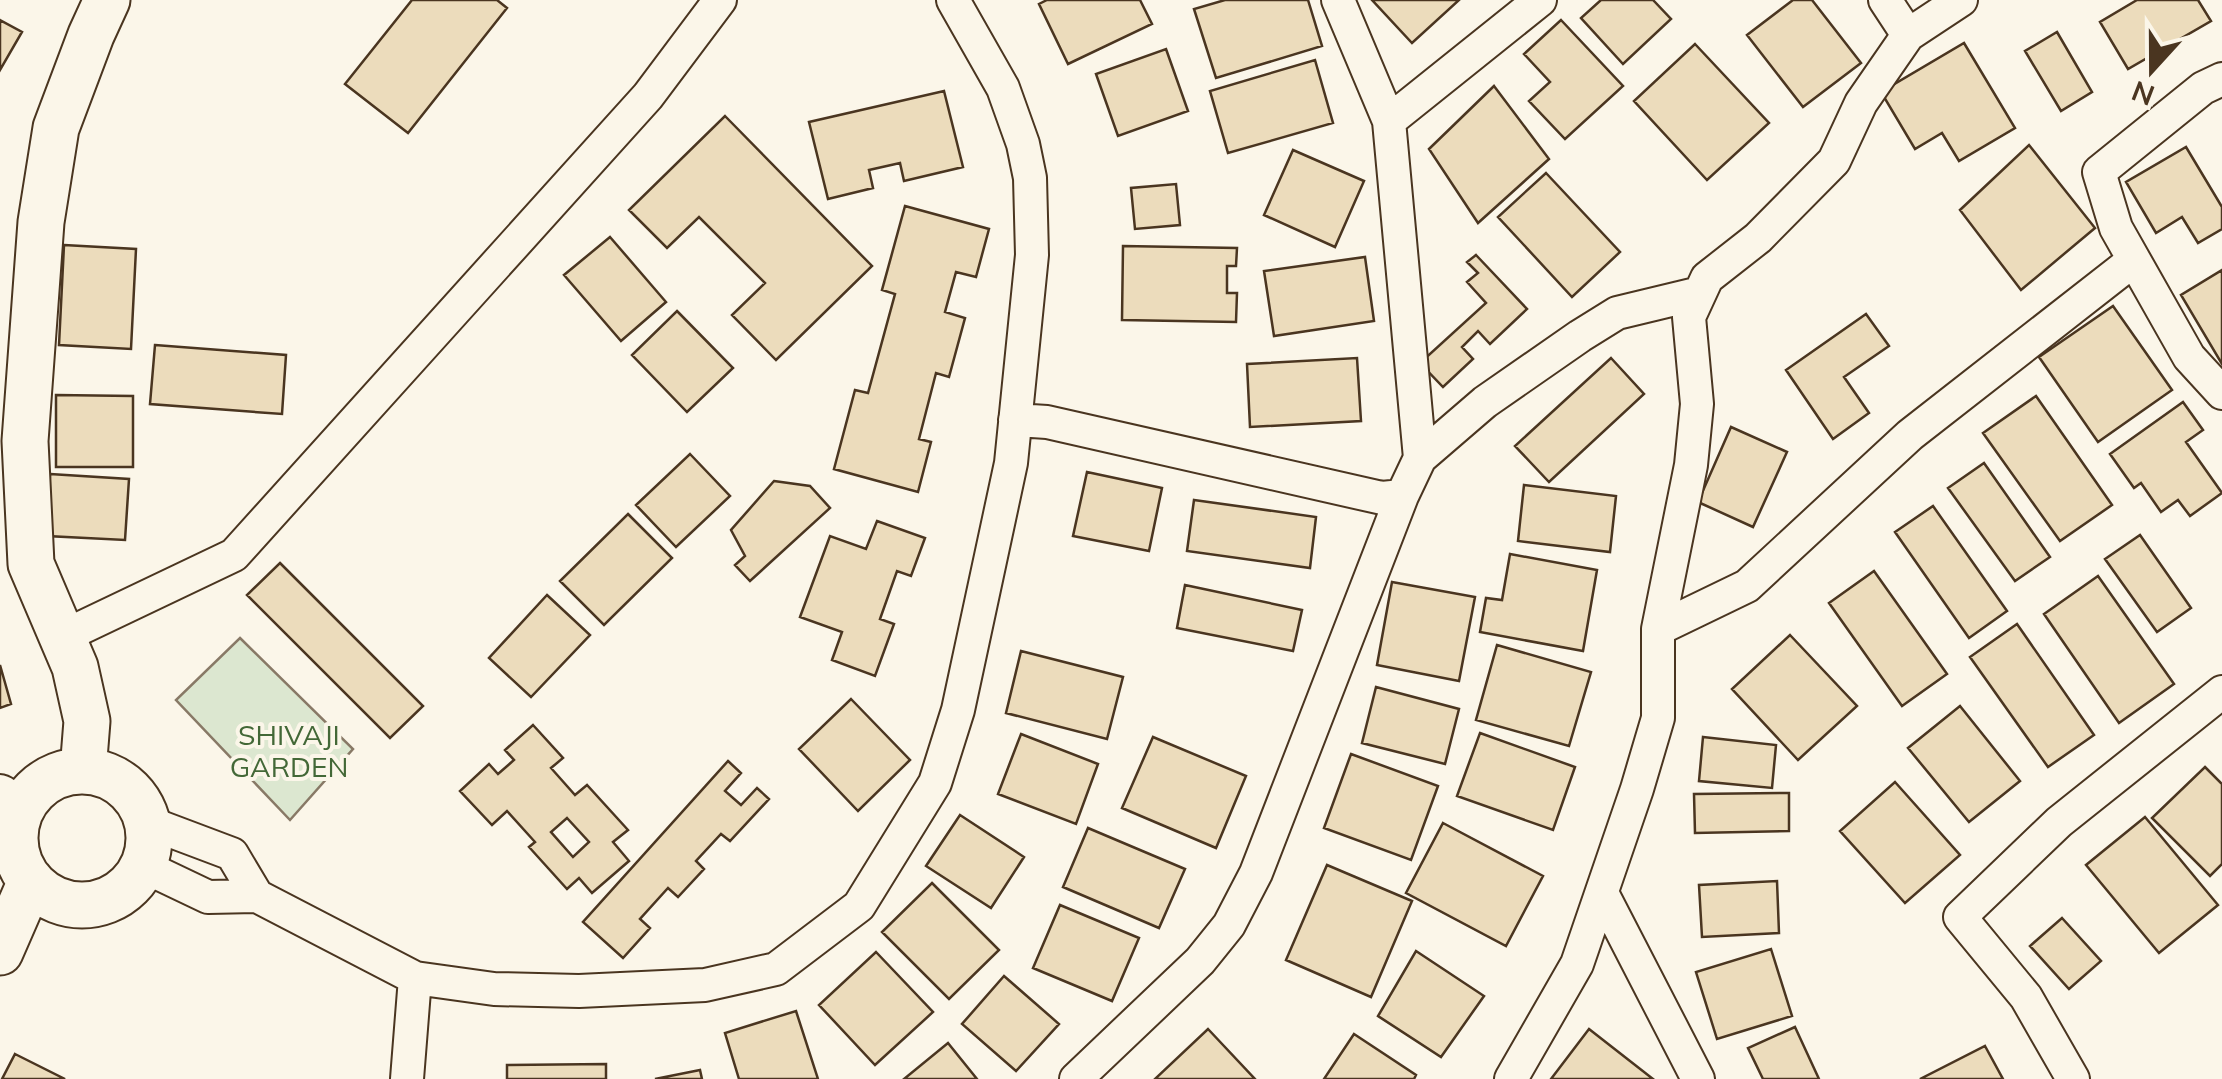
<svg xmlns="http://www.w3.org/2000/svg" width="2222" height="1079" viewBox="0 0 2222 1079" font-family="Mulish,sans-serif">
<rect width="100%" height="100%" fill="#fbf6e9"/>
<!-- green -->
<path fill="#dce7d0" stroke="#887966" stroke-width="2.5" d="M240 638 353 749 290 820 176 700Z"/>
<!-- building -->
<path fill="#ecdcbc" stroke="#4a3520" stroke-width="2.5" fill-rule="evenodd" d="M412 0H497L507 8 408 133 345 84Z
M1047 0H1140L1152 24 1068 64 1039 4Z
M1225 0H1308L1322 46 1216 78 1194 9Z
M1372 0H1459L1412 43Z
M1601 0H1653L1671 19 1623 64 1581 18Z
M1793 0H1812L1861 63 1803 107 1747 35Z
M2137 0H2198L2211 21 2128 69 2100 22Z
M0 20 22 32 0 70Z
M1561 20 1623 86 1565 139 1529 101 1550 82 1524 54Z
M2057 32 2092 92 2061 111 2025 51Z
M1964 43 2015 128 1959 161 1942 133 1915 149 1881 92Z
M1695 44 1769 123 1707 180 1634 101Z
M1166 49 1188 111 1118 136 1096 74Z
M1315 60 1333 123 1228 153 1210 91Z
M1494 86 1549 159 1478 223 1429 149Z
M944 91 963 167 904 181 900 163 869 170 873 188 828 199 809 122Z
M725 116 872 266 776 360 732 315 765 283 699 217 667 248 629 210Z
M2029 145 2095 228 2021 290 1960 210Z
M2186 147 2222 207V229L2198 243 2182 217 2156 233 2126 182Z
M1293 150 1364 181 1335 247 1264 215Z
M1546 173 1620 252 1572 297 1498 217Z
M1176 184 1180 225 1135 229 1131 188Z
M905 206 989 229 976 277 956 272 945 312 965 318 949 377 936 373 919 439 931 442 918 492 834 469 855 390 868 393 895 294 882 290Z
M610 237 666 302 621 341 564 275Z
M64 245 136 249 131 349 59 345Z
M1123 246 1237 248 1236 266H1227V293H1237L1236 322 1122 320Z
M1476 255 1527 309 1490 344 1478 331 1462 347 1473 359 1443 387 1420 363 1486 303 1467 282 1478 273 1467 262Z
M1365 257 1374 321 1274 336 1264 271Z
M2222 270V364L2181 295Z
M2113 306 2172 390 2098 442 2039 357Z
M677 311 733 368 687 412 632 355Z
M1866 314 1889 346 1844 377 1869 413 1833 439 1786 370Z
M155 345 286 355 282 414 150 404Z
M1357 358 1361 421 1250 427 1247 364Z
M1611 358 1644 394 1549 482 1515 446Z
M56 395 133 396V467H56Z
M2036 396 2112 505 2060 541 1983 433Z
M2183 402 2203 430 2186 442 2222 493 2190 516 2178 500 2161 512 2141 483 2134 488 2110 454Z
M1731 427 1787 452 1753 527 1698 502Z
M690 454 730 496 676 547 636 505Z
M1984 463 2050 557 2015 581 1948 488Z
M1087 472 1162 488 1149 551 1073 536Z
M50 474 129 479 125 540 47 536Z
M774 481 810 486 830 508 750 581 735 565 745 556 731 530Z
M1524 485 1616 496 1610 552 1518 541Z
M1194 500 1316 517 1310 568 1187 551Z
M1933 506 2007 611 1969 638 1895 532Z
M628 514 672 558 604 625 560 581Z
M877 521 925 538 911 576 897 571 880 619 894 624 875 676 832 660 842 632 800 617 830 536 866 549Z
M2140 535 2191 608 2157 632 2105 559Z
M1510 554 1597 570 1583 651 1480 632 1486 598 1502 600Z
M280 563 423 706 390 738 247 595Z
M1874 571 1947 674 1902 706 1829 603Z
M2098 576 2174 684 2119 723 2044 614Z
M1392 582 1475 597 1459 681 1377 665Z
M1185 585 1302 610 1293 651 1177 628Z
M547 595 590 635 531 697 489 658Z
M2017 624 2094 735 2048 767 1970 657Z
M1790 635 1857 706 1798 760 1732 689Z
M1497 645 1591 672 1569 746 1476 720Z
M1021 651 1123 677 1107 739 1006 713Z
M0 665 11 704 0 708Z
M1376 687 1459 709 1445 764 1362 743Z
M851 699 910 760 858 811 799 749Z
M1960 706 2020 781 1969 822 1908 748Z
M533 725 563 758 551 768 575 795 587 785 628 830 613 842 629 861 592 893 579 878 567 889 529 847 535 842 507 811 492 825 460 791 489 764 498 774 514 760 505 750ZM567 818 589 842 573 857 551 832Z
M1480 733 1575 767 1553 830 1457 796Z
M1021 734 1098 764 1076 824 998 794Z
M1153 737 1246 776 1216 848 1122 808Z
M1703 737 1776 745 1772 788 1699 781Z
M1351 754 1438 786 1411 860 1324 828Z
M728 761 741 773 725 791 741 805 757 788 769 799 730 841 721 834 696 861 704 869 678 897 668 888 640 919 650 928 623 958 583 922Z
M2205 767 2222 784V864L2210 876 2152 818Z
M1895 782 1960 855 1905 903 1840 831Z
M1789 793V831L1695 833 1694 794Z
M960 815 1024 857 991 908 926 866Z
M2145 817 2218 905 2159 953 2086 865Z
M1443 823 1543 876 1506 946 1406 893Z
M1088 828 1185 869 1159 928 1063 887Z
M1327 865 1412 901 1371 997 1286 960Z
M1777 881 1779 933 1702 937 1699 885Z
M932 883 999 950 949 999 882 932Z
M1060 905 1139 938 1112 1001 1033 968Z
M2062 918 2101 961 2069 989 2030 946Z
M1771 949 1792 1016 1717 1039 1696 972Z
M1416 951 1484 996 1441 1057 1378 1016Z
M876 952 933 1012 875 1065 819 1005Z
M1004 976 1059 1024 1016 1071 962 1024Z
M796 1011 818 1079H739L725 1033Z
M1795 1027 1819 1079H1763L1748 1048Z
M1208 1029 1255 1079H1155Z
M1589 1029 1653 1079H1551Z
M1354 1034 1416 1075 1414 1079H1324Z
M948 1043 977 1079H904Z
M1985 1046 2003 1079H1920Z
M15 1054 65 1079H2Z
M606 1064V1079H507V1065Z
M700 1070 702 1079H655Z"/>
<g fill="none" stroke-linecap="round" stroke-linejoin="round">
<defs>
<path id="minor" d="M1338 0 1389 121 1420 458
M1885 0 1908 35
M2222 79 2203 88 2099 172 2116 228 2189 357 2222 393
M1389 121 1540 0
M1015 420 1047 422 1382 498 1402 496 1420 458 1485 402 1580 336 1617 313 1700 293
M1658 629 1747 586 1910 435 2134 260
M62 637 234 555 648 96 720 0
M143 866 208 897 257 896 232 854 147 822
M1602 893 1698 1079
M257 896 415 978 494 989 579 991 705 985 776 969 859 906 935 783 958 710 1011 463 1032 255 1030 178 1023 144 1003 88 953 0
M407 1079 415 978
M1076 1079 1200 961 1229 925 1256 873 1402 496
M1511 1079 1577 964 1637 789 1658 718V629L1691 465 1697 404 1689 317 1707 278 1758 238 1834 161 1861 103 1908 35 1961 0
M2073 1079 2026 997 1960 917 2059 822 2222 692"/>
<path id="tertiary" d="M0 795 21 809"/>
<path id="secondary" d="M83 771 87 721 75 667 31 564 25 441 41 222 56 128 91 35 107 0
M15 838a67 67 0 1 1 134 0a67 67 0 1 1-134 0Z
M0 952 31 881"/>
</defs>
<!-- minor casing -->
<use href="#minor" stroke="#4a3520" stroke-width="36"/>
<!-- tertiary casing -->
<use href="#tertiary" stroke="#4a3520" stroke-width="44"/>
<!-- secondary casing -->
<use href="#secondary" stroke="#4a3520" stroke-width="49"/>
<!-- minor -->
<use href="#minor" stroke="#fbf6e9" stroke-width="32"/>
<!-- tertiary -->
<use href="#tertiary" stroke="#fbf6e9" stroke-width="40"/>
<!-- secondary -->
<use href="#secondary" stroke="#fbf6e9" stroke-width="45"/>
</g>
<g text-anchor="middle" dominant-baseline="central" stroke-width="8" stroke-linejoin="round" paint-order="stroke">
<!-- park labels -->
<g font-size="28" fill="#436837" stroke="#fbf6e9">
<text x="289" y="734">SHIVAJI<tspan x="289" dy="32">GARDEN</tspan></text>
</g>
</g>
<!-- north arrow -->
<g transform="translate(2152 70) rotate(201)" stroke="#fbf6e9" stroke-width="8" paint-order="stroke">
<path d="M0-8L18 38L0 25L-18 38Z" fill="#4a3520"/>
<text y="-15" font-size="28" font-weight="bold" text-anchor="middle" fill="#4a3520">N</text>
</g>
</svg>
